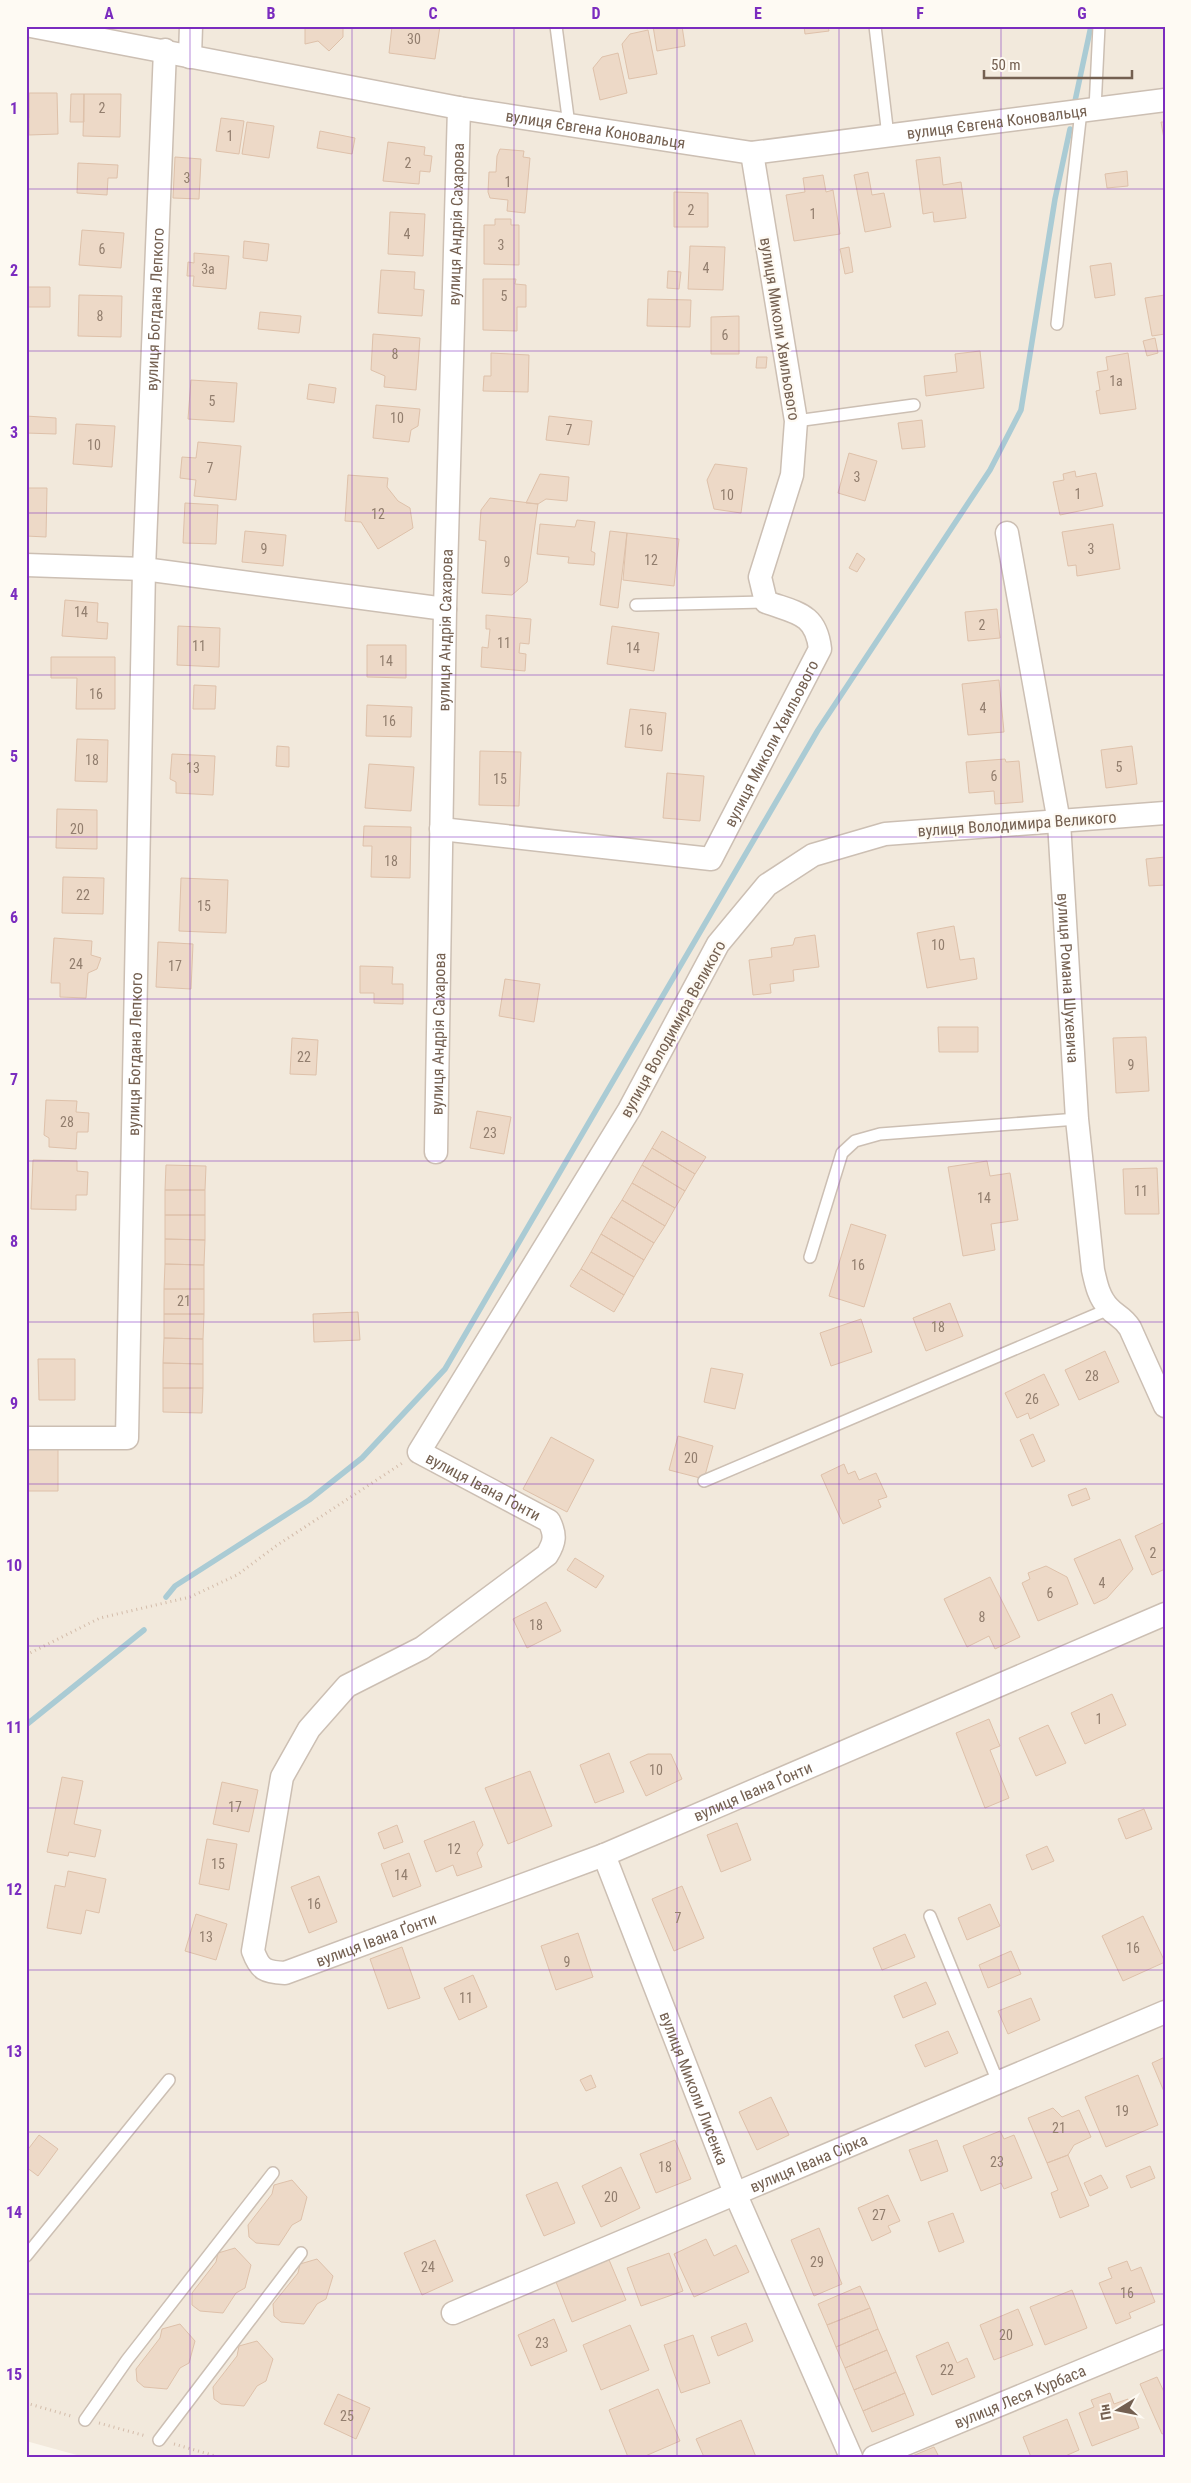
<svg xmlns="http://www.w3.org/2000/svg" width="1191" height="2483" viewBox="0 0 1191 2483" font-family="'Roboto Condensed',sans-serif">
<rect width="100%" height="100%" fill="#fbf6ed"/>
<!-- residential -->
<path fill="#f2e9dc" d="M26 26H1165V2457H84L26 2441Z"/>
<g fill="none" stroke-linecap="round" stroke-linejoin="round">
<!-- stream -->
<path stroke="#aacbd4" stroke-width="5.5" d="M1075 101 1091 26
M166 1597 175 1586 309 1500 362 1458 445 1369 818 730 990 470 1021 410 1055 199 1070 129
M26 1725 144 1630"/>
</g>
<!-- building -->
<path fill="#edd9c7" stroke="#dec1aa" d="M305 26H343V37L329 51 318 41 305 44Z
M392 26H440L435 59 389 53Z
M653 26H682L685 46 657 51Z
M804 26H828L829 31 805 34Z
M648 30 657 74 629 79 622 44 630 34Z
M618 53 627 93 600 100 593 68 602 57Z
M26 93H29V118H26Z
M29 93H57L58 134 29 135Z
M71 94H84V122H70Z
M84 94H121L120 137 83 136Z
M221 118 244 121 239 154 216 151Z
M247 122 274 126 269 158 242 154Z
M1161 122H1165V144Z
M320 131 355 138 352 154 317 148Z
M388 142 425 147 424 155 432 156 430 172 420 171 419 184 383 181Z
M500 149 524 151 523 157 530 158 525 213 507 211 508 200 490 198 488 192 489 172H496L497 156Z
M175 157 201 159 199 199 173 198Z
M940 157 943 185 961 182 966 218 934 222 933 212 923 214 916 160Z
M78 163 118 165 117 178H108L107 195 77 193Z
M1127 171 1128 186 1107 188 1105 174Z
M868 172 872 195 884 193 891 227 865 232 854 175Z
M823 175 826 192 833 190 840 234 794 241 786 195 805 192 803 178Z
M674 192 708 193V227H674Z
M390 212 425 214 423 256 388 254Z
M495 219H511V225H519V265L484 264V225H495Z
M82 230 124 233 121 268 79 265Z
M244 241 269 244 267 261 243 258Z
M690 246 725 247 723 290 688 289Z
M849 247 853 272 845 274 840 249Z
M194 253 229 256 226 289 193 286 194 276H187L188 262 194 263Z
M1111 263 1115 295 1095 298 1090 266Z
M381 270 415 272 414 289 424 290 422 316 378 313Z
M668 271 681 272 679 289 667 288Z
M483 279H516L515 284 526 285V307H517V331L483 330Z
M26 287H50V307H26Z
M79 295 122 296 121 337 78 336Z
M1165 295V334L1152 336 1145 298Z
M648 299 691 300 690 327 647 326Z
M260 312 301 316 299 333 258 329Z
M739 316V354H711V317Z
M373 334 420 338 416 390 384 387 385 376 371 370Z
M1155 338 1158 353 1147 356 1143 341Z
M980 351 984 388 926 396 924 376 957 372 955 354Z
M491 353 529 355 528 392 483 391 484 376H491Z
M1128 353 1136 409 1100 414 1096 391 1100 390 1097 372 1108 370 1106 357Z
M757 357H767L766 368H756Z
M191 380 237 383 234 422 188 419Z
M309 384 336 388 334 403 307 399Z
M376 405 420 409 418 426 411 430 409 442 373 438Z
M26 416 56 418V434L26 433Z
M549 416 592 421 589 445 546 440Z
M922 420 925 447 902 449 898 423Z
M76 424 115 426 112 467 73 464Z
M198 442 241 446 236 500 194 496 196 480 180 478 182 457 196 458Z
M849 453 877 461 865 501 838 493Z
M715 464 747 468 741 513 714 509 707 480Z
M1075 471 1076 477 1096 473 1103 506 1060 515 1053 482 1064 480 1063 474Z
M540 474 569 477 567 501 546 499 538 504 526 503Z
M348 475 388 478 387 487 398 501 410 508 413 528 378 549 361 522 345 521Z
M26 488H47L46 537 26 536Z
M490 498 538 504 527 582 512 595 482 593 486 541 479 540 481 510Z
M185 503 218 505 216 544 183 543Z
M577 520 595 522 591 551 595 553 594 565 568 563 569 557 537 554 540 524 575 527Z
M1113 524 1120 569 1077 576 1076 565 1068 566 1062 532Z
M245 531 286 535 283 566 242 562Z
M610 531 627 533 618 608 600 605Z
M627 533 679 539 674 586 623 580Z
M857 553 865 559 857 572 849 568Z
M65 600 98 603 97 622 108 623 107 639 62 636Z
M997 609 1000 638 968 641 965 612Z
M486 615 531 619 529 644 520 643 519 653 526 654 525 671 481 667 482 647 488 648 490 629H486Z
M178 626 220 628 219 667 177 665Z
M612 626 659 633 654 671 607 664Z
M367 645H406V678L367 677Z
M51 657H115V709H76L77 678H51Z
M999 680 1004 732 968 735 962 684Z
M194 685 216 686 215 709H193Z
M367 705 412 707 411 737 366 736Z
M630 709 666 713 662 751 625 747Z
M77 739 108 740 107 782 75 781Z
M277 746 289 747V767L276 766Z
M1132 746 1137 784 1106 788 1101 750Z
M480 751 521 752 519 806 479 805Z
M172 754 215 756 213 795 176 793V782L170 779Z
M1005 759 1006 762 1019 761 1023 802 995 804 994 791 969 793 966 762Z
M369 764 414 767 411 811 365 808Z
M667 773 704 776 700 821 663 818Z
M57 809 97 810V849L56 848Z
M364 826 411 827 410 878 371 877 372 846H363Z
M1165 857V885L1149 886 1146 859Z
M63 877 104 878 103 914 62 913Z
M181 878 228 880 226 933 179 931Z
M954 926 960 960 974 958 977 979 927 988 917 933Z
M815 935 819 967 793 970 794 981 770 984 771 993 753 995 749 960 772 957 771 948 793 945 795 938Z
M54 938 92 941 91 955 101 958 97 969 88 973 86 998 60 997V983H51Z
M158 942 193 944 191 989 156 987Z
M360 966 393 967 392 984H403V1004L374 1003V993H360Z
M505 979 540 984 534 1022 499 1016Z
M938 1027H978V1052H939Z
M1146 1037 1149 1091 1116 1093 1113 1038Z
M292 1038 318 1040 316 1075 290 1074Z
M46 1100 77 1101 76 1112 89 1113 88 1132H77L76 1149 49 1147V1138L44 1135Z
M477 1111 511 1117 504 1154 470 1148Z
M662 1131 706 1157 695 1174 652 1148Z
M652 1148 695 1174 685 1191 642 1165Z
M33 1160 77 1161V1171L88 1172 87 1195H76V1210L31 1209Z
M987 1161 990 1176 1010 1173 1018 1220 991 1224 995 1250 963 1256 948 1167Z
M166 1165 206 1166 205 1190H165Z
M642 1165 685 1191 675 1208 632 1183Z
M1157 1168 1159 1214H1125L1123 1169Z
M632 1183 675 1208 665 1226 622 1200Z
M165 1190H205V1215H165Z
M622 1200 665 1226 654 1243 611 1217Z
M165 1215H205V1240L165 1239Z
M611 1217 654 1243 644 1260 601 1234Z
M851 1224 886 1235 864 1307 829 1296Z
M601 1234 644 1260 634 1277 591 1252Z
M165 1239 205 1240 204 1265 165 1264Z
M591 1252 634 1277 624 1295 581 1269Z
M165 1264 204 1265V1289H164Z
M581 1269 624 1295 614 1312 570 1286Z
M164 1289H204V1314H164Z
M950 1303 963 1336 926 1351 913 1318Z
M358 1312 360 1340 314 1342 313 1314Z
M164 1314H204L203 1339 164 1338Z
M861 1319 872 1352 831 1366 820 1333Z
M164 1338 203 1339V1364L163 1363Z
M1105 1351 1119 1382 1079 1400 1065 1370Z
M38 1359H75V1400H39Z
M163 1363 203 1364V1388H163Z
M711 1368 743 1374 735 1409 704 1402Z
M1044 1374 1059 1405 1030 1419 1028 1413 1017 1418 1005 1393Z
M163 1388H203L202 1413 163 1412Z
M1033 1434 1045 1461 1032 1467 1020 1440Z
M678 1436 713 1446 704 1479 669 1470Z
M551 1437 594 1460 567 1512 523 1489Z
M26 1445H58V1491H26Z
M844 1464 848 1474 855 1471 859 1480 876 1473 887 1497 878 1500 881 1507 843 1524 821 1475Z
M1086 1488 1090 1499 1072 1506 1068 1495Z
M1165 1522V1569L1152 1575 1135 1536Z
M1120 1539 1133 1569 1107 1598 1094 1604 1074 1559Z
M575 1558 604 1576 596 1588 567 1570Z
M1046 1566 1067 1577 1078 1604 1038 1621 1022 1583 1030 1579 1028 1573Z
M990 1577 1020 1637 995 1649 989 1636 967 1647 944 1599Z
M546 1602 561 1631 527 1648 513 1619Z
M1112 1694 1126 1725 1085 1744 1071 1713Z
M989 1719 1000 1746 990 1750 1009 1798 985 1808 956 1733Z
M1048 1725 1066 1763 1036 1776 1019 1738Z
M609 1753 624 1792 595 1803 580 1765Z
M648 1754H671L682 1779 646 1796 630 1762Z
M530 1771 552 1826 508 1844 485 1788Z
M62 1777 83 1781 74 1824 101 1830 95 1857 69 1852 68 1856 47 1852Z
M222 1782 258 1790 249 1832 213 1824Z
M1144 1809 1152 1829 1126 1839 1118 1819Z
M474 1821 483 1845 477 1853 482 1867 457 1876 453 1865 436 1872 424 1841Z
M737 1823 751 1860 721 1872 707 1835Z
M397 1825 403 1842 384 1849 378 1833Z
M207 1839 237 1844 229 1890 199 1884Z
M1047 1846 1054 1861 1032 1870 1026 1855Z
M409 1853 421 1886 393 1897 381 1864Z
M68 1871 106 1879 99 1913 86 1910 81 1934 47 1928 55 1885 65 1887Z
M319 1876 337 1922 309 1933 291 1887Z
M682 1886 704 1938 674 1951 652 1899Z
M990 1904 1000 1926 967 1940 958 1918Z
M196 1914 227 1924 216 1960 185 1951Z
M1143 1916 1165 1962 1123 1981 1102 1936Z
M578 1933 593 1977 556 1990 541 1946Z
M905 1934 915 1957 882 1970 873 1948Z
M402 1947 420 1998 388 2009 370 1959Z
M1011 1951 1021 1974 988 1988 979 1965Z
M473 1975 487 2007 459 2020 444 1988Z
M926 1982 936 2004 903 2018 894 1996Z
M1031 1998 1040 2020 1008 2034 998 2011Z
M948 2031 958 2053 925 2067 915 2045Z
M1165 2057V2094L1152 2063Z
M591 2075 596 2087 586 2091 580 2080Z
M1138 2075 1158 2125 1106 2147 1085 2097Z
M771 2097 789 2135 757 2150 739 2112Z
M1053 2108 1062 2117 1079 2110 1091 2137 1074 2145 1068 2155 1047 2163 1028 2118Z
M1000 2131 1004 2139 1014 2135 1032 2178 1004 2189 1001 2183 981 2191 963 2146Z
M39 2135 58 2149 38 2176 26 2167V2152Z
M675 2140 691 2179 656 2193 640 2154Z
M937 2140 948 2171 921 2181 909 2150Z
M1068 2155 1089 2206 1060 2218 1051 2193 1058 2190 1047 2163Z
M1150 2166 1155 2178 1131 2188 1126 2176Z
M621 2167 640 2208 601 2227 582 2186Z
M1101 2175 1108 2188 1090 2196 1084 2183Z
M292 2180 307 2197 301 2220 292 2225 279 2245 256 2243 249 2237 248 2225 272 2194 274 2185Z
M557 2182 575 2223 544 2236 526 2195Z
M888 2195 900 2221 888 2226 891 2232 872 2241 858 2208Z
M953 2213 964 2242 939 2252 928 2222Z
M819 2228 842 2284 814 2296 791 2240Z
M706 2239 714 2256 736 2245 749 2272 694 2297 674 2254Z
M435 2240 453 2281 422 2295 404 2253Z
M235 2248 251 2265 245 2288 236 2293 223 2313 200 2311 192 2305V2293L216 2262 218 2253Z
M669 2253 683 2291 641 2306 627 2268Z
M607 2255 626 2300 572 2322 554 2277Z
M317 2259 333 2276 326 2299 317 2304 304 2324 281 2322 274 2316 273 2304 298 2273 300 2264Z
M1127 2261 1131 2271 1141 2267 1155 2302 1129 2313 1131 2318 1116 2324 1099 2283 1112 2278 1108 2268Z
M860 2286 870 2308 827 2325 818 2304Z
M1072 2290 1087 2328 1045 2345 1030 2307Z
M870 2308 878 2329 836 2347 827 2325Z
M1018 2309 1033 2345 994 2360 980 2325Z
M554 2319 567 2351 531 2366 518 2335Z
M746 2323 753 2341 718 2356 711 2337Z
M180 2324 195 2341 189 2363 180 2368 167 2389 144 2387 137 2381 136 2369 160 2338 162 2329Z
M630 2325 649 2370 601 2390 583 2345Z
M878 2329 887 2350 845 2368 836 2347Z
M693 2335 710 2383 681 2393 664 2345Z
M257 2341 273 2359 266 2381 257 2386 244 2406 221 2404 214 2399 213 2387 237 2356 239 2346Z
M948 2342 957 2363 967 2358 975 2377 932 2395 916 2356Z
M887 2350 896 2372 854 2390 845 2368Z
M896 2372 905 2393 863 2411 854 2390Z
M1157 2377 1165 2394V2433L1162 2434 1140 2384Z
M658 2389 680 2441 643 2457H628L609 2410Z
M905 2393 914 2415 872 2432 863 2411Z
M1110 2393 1114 2404 1128 2399 1139 2428 1092 2446 1079 2413 1094 2407 1091 2400Z
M338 2394 370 2408 356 2439 324 2424Z
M1067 2419 1079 2450 1063 2457H1031L1023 2437Z
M741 2420 756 2457H704L696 2439Z
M934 2447 939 2457H910Z"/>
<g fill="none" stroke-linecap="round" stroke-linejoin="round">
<defs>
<path id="service" d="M556 26 569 125
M875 26 888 136
M1095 109 1099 26
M1057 324 1081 111
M796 421 914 405
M636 605 766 602
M810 1257 842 1153 855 1141 880 1134 1077 1119
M704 1481 1109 1309
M930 1916 998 2082
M26 2256 169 2080
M85 2420 127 2360 273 2173
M159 2440 301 2253"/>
<g id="minor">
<path id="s1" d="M31 26 459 108 752 153 1165 100"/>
<path d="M190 57 191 26"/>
<path id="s2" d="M1007 533 1059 822 1077 1119 1093 1270C1096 1284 1099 1298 1109 1308 1116 1316 1122 1316 1130 1328L1165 1406"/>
<path d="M26 565 144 569 445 609"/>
<path id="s3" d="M1165 813 885 834 813 855 767 885 718 944 629 1110 419 1452 549 1521C556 1535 555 1542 547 1555L422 1648 347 1686 309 1729 282 1777 253 1951C260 1970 265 1972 285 1973L604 1855 1165 1614"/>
<path id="s4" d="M441 829 711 859 820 649C816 613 796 613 766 602L760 577 792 475 796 421 752 153"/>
<path id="s5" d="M436 1152 445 609 459 108"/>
<path id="s6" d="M26 1438H127L144 569 165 50"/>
<path id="s7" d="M604 1855 735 2193 851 2457"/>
<path id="s8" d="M453 2313 1165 2012"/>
<path id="s9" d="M874 2457 1165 2336"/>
</g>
</defs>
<!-- service casing -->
<use href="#service" stroke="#ccbfb3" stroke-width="14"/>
<!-- minor casing -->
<use href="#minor" stroke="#ccbfb3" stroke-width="25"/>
<!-- path -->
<path stroke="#d3bcaa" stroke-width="3" stroke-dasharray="1 4" stroke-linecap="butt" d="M26 1655 100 1618 190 1597 237 1575 276 1546 404 1462
M26 2403 71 2416
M99 2423 146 2436
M174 2444 219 2457"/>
<!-- service -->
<use href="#service" stroke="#fff" stroke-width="11"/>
<!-- minor -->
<use href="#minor" stroke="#fff" stroke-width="22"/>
</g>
<!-- grid -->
<path fill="none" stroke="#7b2cbf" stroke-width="1" stroke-opacity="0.55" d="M190 26V2457M352 26V2457M514 26V2457M677 26V2457M839 26V2457M1001 26V2457M26 189H1165M26 351H1165M26 513H1165M26 675H1165M26 837H1165M26 999H1165M26 1161H1165M26 1322H1165M26 1484H1165M26 1646H1165M26 1808H1165M26 1970H1165M26 2132H1165M26 2294H1165"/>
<g text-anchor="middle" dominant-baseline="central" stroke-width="4.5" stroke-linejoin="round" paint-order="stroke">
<!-- number labels -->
<g font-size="14" fill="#927e6e">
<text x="414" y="39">30</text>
<text x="102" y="108">2</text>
<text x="230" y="136">1</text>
<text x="408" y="163">2</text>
<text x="187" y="178">3</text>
<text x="508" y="182">1</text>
<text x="691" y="210">2</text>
<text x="813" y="214">1</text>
<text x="407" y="234">4</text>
<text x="501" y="245">3</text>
<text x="102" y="249">6</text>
<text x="706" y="268">4</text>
<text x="208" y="269">3а</text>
<text x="504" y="296">5</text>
<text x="100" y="316">8</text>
<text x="725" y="335">6</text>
<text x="395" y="354">8</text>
<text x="1116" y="381">1а</text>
<text x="212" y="401">5</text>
<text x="397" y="418">10</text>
<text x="569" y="430">7</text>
<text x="94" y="445">10</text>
<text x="210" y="468">7</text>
<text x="857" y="477">3</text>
<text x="1078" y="494">1</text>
<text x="727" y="495">10</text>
<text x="378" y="514">12</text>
<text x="264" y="549">9</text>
<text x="1091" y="549">3</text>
<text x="651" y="560">12</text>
<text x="507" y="562">9</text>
<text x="81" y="612">14</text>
<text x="982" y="625">2</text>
<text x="504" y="643">11</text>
<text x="199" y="646">11</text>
<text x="633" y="648">14</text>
<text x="386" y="661">14</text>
<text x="96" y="694">16</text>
<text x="983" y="708">4</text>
<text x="389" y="721">16</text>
<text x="646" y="730">16</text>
<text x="92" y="760">18</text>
<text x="1119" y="767">5</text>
<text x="193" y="768">13</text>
<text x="994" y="776">6</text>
<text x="500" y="779">15</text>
<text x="77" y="829">20</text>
<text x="391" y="861">18</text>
<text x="83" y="895">22</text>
<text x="204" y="906">15</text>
<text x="938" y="945">10</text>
<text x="76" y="964">24</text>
<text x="175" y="966">17</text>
<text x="304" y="1057">22</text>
<text x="1131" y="1065">9</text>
<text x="67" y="1122">28</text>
<text x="490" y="1133">23</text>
<text x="1141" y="1191">11</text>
<text x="984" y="1198">14</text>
<text x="858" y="1265">16</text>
<text x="184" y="1301">21</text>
<text x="938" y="1327">18</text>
<text x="1092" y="1376">28</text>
<text x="1032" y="1399">26</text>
<text x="691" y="1458">20</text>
<text x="1153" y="1553">2</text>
<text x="1102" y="1583">4</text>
<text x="1050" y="1593">6</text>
<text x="982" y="1617">8</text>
<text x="536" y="1625">18</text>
<text x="1099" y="1719">1</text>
<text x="656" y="1770">10</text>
<text x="235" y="1807">17</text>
<text x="454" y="1849">12</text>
<text x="218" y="1864">15</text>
<text x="401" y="1875">14</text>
<text x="314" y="1904">16</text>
<text x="678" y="1918">7</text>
<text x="206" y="1937">13</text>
<text x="1133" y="1948">16</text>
<text x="567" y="1962">9</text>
<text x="466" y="1998">11</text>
<text x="1122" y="2111">19</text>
<text x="1059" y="2128">21</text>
<text x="997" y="2162">23</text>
<text x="665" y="2167">18</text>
<text x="611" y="2197">20</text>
<text x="879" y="2215">27</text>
<text x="817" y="2262">29</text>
<text x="428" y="2267">24</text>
<text x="1127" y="2293">16</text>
<text x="1006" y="2335">20</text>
<text x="542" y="2343">23</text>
<text x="947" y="2370">22</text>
<text x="347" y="2416">25</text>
</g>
<!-- street labels -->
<g font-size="16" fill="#746051" stroke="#fefaf3">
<text stroke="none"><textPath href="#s1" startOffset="979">вулиця Євгена Коновальця</textPath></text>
<text stroke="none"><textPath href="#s1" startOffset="574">вулиця Євгена Коновальця</textPath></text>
<text stroke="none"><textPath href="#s5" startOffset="928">вулиця Андрія Сахарова</textPath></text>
<text stroke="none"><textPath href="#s6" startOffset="1230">вулиця Богдана Лепкого</textPath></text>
<text transform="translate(780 329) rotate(81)">вулиця Миколи Хвильового</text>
<text stroke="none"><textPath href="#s5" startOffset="522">вулиця Андрія Сахарова</textPath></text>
<text stroke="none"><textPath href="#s4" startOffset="402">вулиця Миколи Хвильового</textPath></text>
<text transform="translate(1017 824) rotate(-4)">вулиця Володимира Великого</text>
<text stroke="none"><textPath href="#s2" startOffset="450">вулиця Романа Шухевича</textPath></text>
<text transform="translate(673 1029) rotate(-61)">вулиця Володимира Великого</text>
<text stroke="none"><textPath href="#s5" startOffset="118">вулиця Андрія Сахарова</textPath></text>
<text stroke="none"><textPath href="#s6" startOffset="485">вулиця Богдана Лепкого</textPath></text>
<text stroke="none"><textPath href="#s3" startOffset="1150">вулиця Івана Ґонти</textPath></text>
<text stroke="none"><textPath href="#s3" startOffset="2334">вулиця Івана Ґонти</textPath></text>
<text stroke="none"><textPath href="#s3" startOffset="1929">вулиця Івана Ґонти</textPath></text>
<text stroke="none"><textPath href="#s7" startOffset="250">вулиця Миколи Лисенка</textPath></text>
<text stroke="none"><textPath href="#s8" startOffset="386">вулиця Івана Сірка</textPath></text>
<text stroke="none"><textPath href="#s9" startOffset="158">вулиця Леся Курбаса</textPath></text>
</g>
</g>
<!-- border -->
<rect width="1191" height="2483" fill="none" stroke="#fefaf3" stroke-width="55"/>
<!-- north arrow -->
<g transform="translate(1118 2410) rotate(260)" stroke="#fefaf3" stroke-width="4" paint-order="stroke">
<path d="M0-4L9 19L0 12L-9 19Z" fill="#746051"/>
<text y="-8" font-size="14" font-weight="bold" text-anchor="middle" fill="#746051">Пн</text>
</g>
<!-- scale -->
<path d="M984 70v8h148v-8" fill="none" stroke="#746051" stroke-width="2.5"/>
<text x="991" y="70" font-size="15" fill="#746051" stroke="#fefaf3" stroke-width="4" paint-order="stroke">50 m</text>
<rect x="28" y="28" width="1136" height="2428" fill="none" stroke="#7b2cbf" stroke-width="2"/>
<g font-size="16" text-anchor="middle" font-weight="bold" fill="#7b2cbf">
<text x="109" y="19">A</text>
<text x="271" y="19">B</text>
<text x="433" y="19">C</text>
<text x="596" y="19">D</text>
<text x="758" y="19">E</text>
<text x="920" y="19">F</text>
<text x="1082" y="19">G</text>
<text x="14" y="114">1</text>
<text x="14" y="276">2</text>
<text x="14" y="438">3</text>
<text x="14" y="600">4</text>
<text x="14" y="762">5</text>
<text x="14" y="923">6</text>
<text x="14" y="1085">7</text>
<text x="14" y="1247">8</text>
<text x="14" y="1409">9</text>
<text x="14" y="1571">10</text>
<text x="14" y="1733">11</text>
<text x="14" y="1895">12</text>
<text x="14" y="2057">13</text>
<text x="14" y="2218">14</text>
<text x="14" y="2380">15</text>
</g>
</svg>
